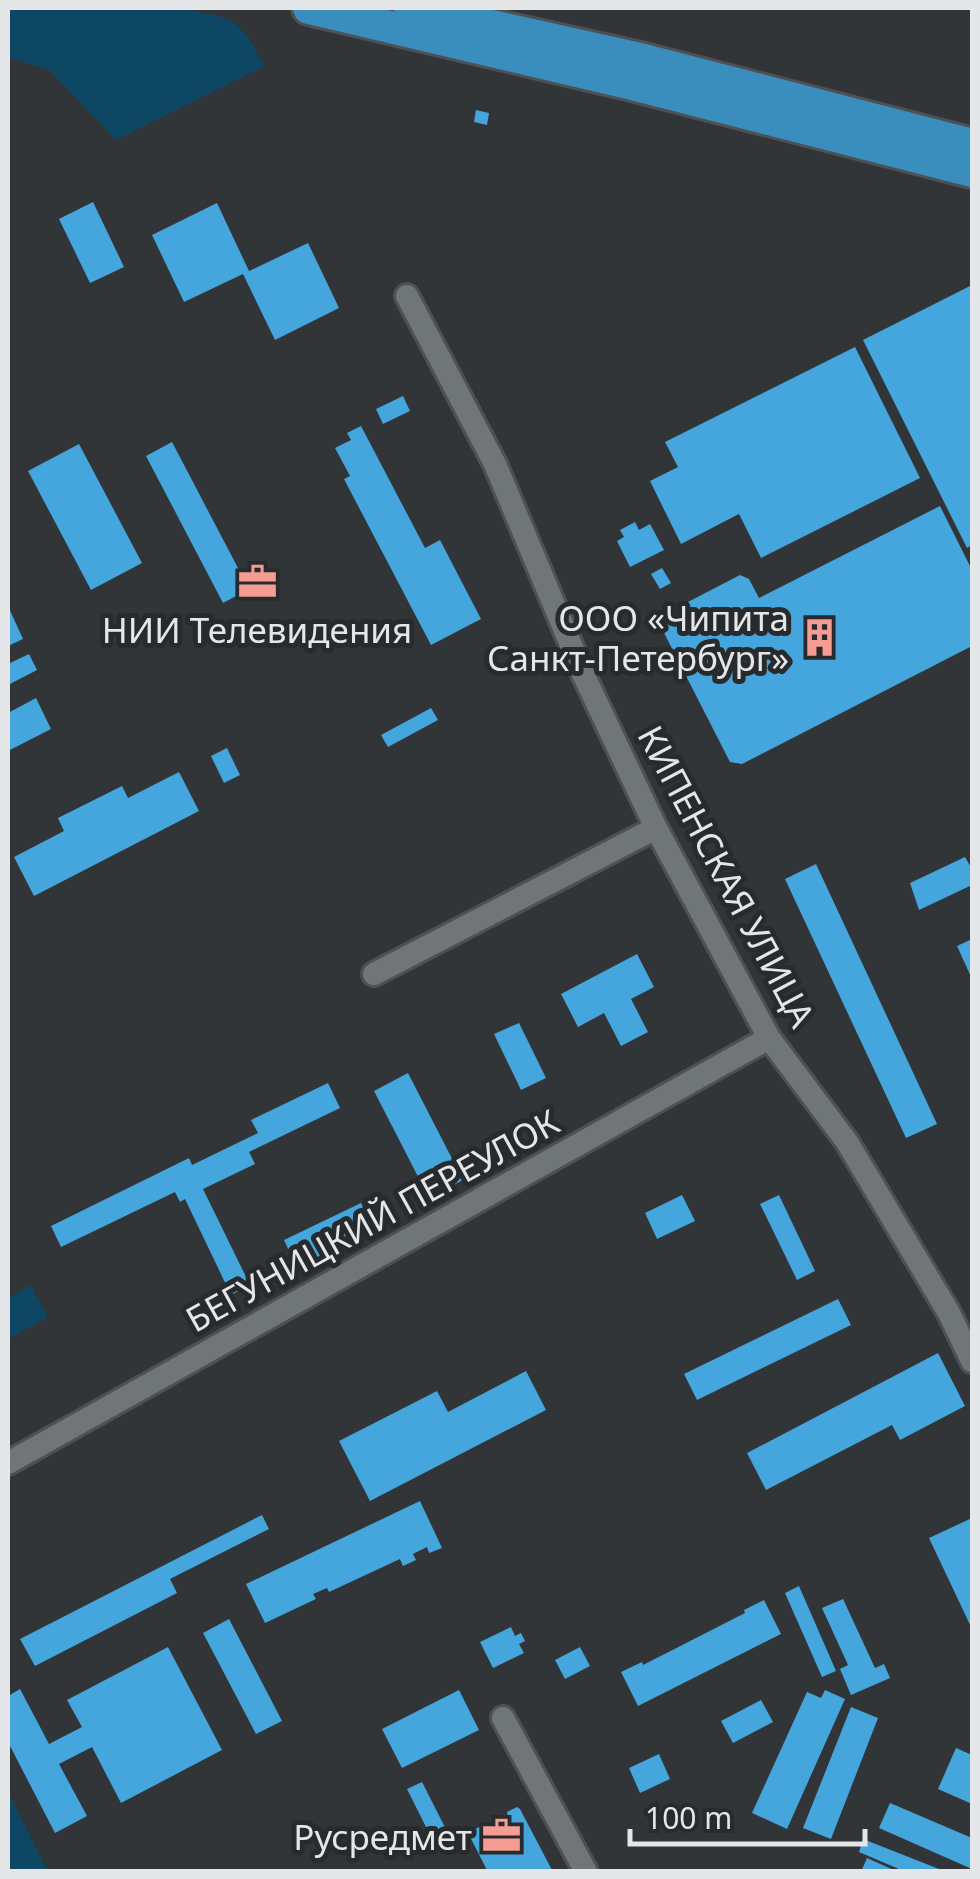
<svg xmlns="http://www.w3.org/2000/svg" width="980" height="1879" viewBox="0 0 980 1879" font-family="'Noto Sans',sans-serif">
<rect width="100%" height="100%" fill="#313538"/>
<!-- green -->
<path fill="#0e4763" d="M8 8C57 7 195 0 233 22 247 31 256 52 265 66L116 140 49 70 8 57Z
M31 1285 48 1317 8 1339V1298Z
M8 1792 48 1871H8Z"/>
<!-- building -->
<path fill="#44a6dc" d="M476 110 489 113 487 125 474 122Z
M93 202 124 267 90 283 59 219Z
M217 203 249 271 308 243 339 308 275 340 243 274 184 302 152 235Z
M972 285V545L967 548 863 340Z
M855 347 920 478 761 558 739 514 681 544 650 481 678 467 665 442Z
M403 396 410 411 383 424 376 409Z
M361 426 425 548 440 540 481 619 431 645 344 479 350 476 335 448 351 440 347 433Z
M172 442 249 589 223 603 146 456Z
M79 444 142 563 91 590 28 471Z
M940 506 972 570V646L742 764 730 762 661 627 691 612 686 603 740 575 749 579 759 598Z
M635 522 639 530 650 524 664 550 630 567 617 541 624 537 620 530Z
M662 568 671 583 660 589 651 574Z
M8 606 23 639 8 646Z
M29 654 37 670 8 685V664Z
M36 698 51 729 8 751V713Z
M431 708 438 720 388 747 381 735Z
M227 748 240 775 224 783 211 756Z
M179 772 199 811 34 896 14 857 64 831 58 818 122 786 128 798Z
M965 857 972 869V885L919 910 910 883Z
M816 864 937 1124 906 1138 785 879Z
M972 939V979L957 946Z
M637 954 654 987 631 999 648 1032 621 1046 604 1013 578 1027 561 994Z
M519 1023 546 1078 521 1090 494 1034Z
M408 1073 463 1180 429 1198 374 1091Z
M328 1083 340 1108 249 1152 255 1164 203 1189 250 1285 231 1295 185 1199 180 1202 175 1192 61 1247 51 1226 189 1158 192 1165 258 1133 251 1120Z
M682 1195 695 1221 657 1239 645 1213Z
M779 1195 815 1271 797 1280 760 1204Z
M361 1203 374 1231 297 1268 284 1240Z
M838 1299 851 1325 697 1400 684 1374Z
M938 1353 965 1406 900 1440 892 1425 766 1490 747 1453Z
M526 1371 546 1410 370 1501 339 1441 437 1391 448 1412Z
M420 1501 442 1548 429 1553 427 1547 413 1554 416 1560 403 1566 400 1559 329 1592 327 1588 313 1594 316 1599 265 1623 246 1584Z
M262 1515 269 1529 170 1579 177 1593 35 1666 20 1639Z
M972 1518V1629L929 1538Z
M799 1586 836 1671 822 1677 785 1593Z
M843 1599 875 1668 884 1664 890 1678 851 1695 840 1669 848 1665 822 1608Z
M764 1600 781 1634 638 1706 621 1672 642 1662 643 1665 745 1613 744 1610Z
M229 1619 282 1721 256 1734 203 1633Z
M511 1627 515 1636 521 1633 525 1641 519 1644 524 1653 493 1668 480 1642Z
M168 1647 222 1750 121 1803 92 1747 59 1764 87 1816 55 1833 8 1742V1696L20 1689 49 1744 82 1727 67 1700Z
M580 1647 590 1666 565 1679 555 1660Z
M459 1690 479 1730 402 1768 382 1729Z
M825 1690 845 1699 787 1829 752 1813 807 1692 821 1698Z
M761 1700 773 1722 733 1743 721 1721Z
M851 1707 878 1718 831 1839 803 1828Z
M956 1748 972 1755V1804L938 1789Z
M659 1754 670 1779 640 1793 629 1768Z
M422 1782 454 1845 439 1853 407 1789Z
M890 1803 972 1838V1869L879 1828Z
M517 1807 520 1809 553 1872H488L468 1833 479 1827 483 1832 508 1819 507 1812Z
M863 1839 944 1871V1872H906L859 1852Z
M867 1858 898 1872H861Z"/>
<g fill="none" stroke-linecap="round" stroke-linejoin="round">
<defs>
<path id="minor" d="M407 296 495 464 584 676 656 828 769 1038 847 1142 949 1313 972 1361
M374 974 656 828
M8 1463 769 1038
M503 1718 586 1872"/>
<path id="highway" d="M309 8 632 84 972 171
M410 8 636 58 972 145"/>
</defs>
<!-- minor casing -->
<use href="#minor" stroke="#4e5153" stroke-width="28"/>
<!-- highway casing -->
<use href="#highway" stroke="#4e5153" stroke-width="38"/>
<!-- minor -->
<use href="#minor" stroke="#707578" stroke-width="22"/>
<!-- highway -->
<use href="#highway" stroke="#3a8ebd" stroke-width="32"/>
</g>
<!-- icons -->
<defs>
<symbol id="office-bare" viewBox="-9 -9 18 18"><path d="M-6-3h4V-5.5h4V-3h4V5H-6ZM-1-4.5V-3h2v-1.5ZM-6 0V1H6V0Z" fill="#f59c93" stroke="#272b2d" stroke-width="2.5" paint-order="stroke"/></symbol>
<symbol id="building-bare" viewBox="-9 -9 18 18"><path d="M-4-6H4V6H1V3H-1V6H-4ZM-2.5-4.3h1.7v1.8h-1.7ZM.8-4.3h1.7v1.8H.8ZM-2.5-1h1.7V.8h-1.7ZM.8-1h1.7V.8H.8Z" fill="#f59c93" stroke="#272b2d" stroke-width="2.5" paint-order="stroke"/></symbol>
</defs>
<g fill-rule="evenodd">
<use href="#office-bare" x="230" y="554" width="55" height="55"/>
<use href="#building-bare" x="792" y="610" width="55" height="55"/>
<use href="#office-bare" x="474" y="1808" width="55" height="55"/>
</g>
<g text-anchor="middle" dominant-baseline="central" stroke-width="10" stroke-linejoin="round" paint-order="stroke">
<!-- poi labels -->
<g font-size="35" fill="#e4e6e8" stroke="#272b2d" text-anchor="end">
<text x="789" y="617">ООО «Чипита<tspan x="789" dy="40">Санкт-Петербург»</tspan></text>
<text x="257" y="629" text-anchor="middle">НИИ Телевидения</text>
<text x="472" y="1836">Русредмет</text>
</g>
<!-- street labels -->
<g font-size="35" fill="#e4e6e8" stroke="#272b2d">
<text transform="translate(727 876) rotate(62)">КИПЕНСКАЯ УЛИЦА</text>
<text transform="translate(372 1220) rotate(-29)">БЕГУНИЦКИЙ ПЕРЕУЛОК</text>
</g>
</g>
<!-- border -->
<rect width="980" height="1879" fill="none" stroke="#e4e6e8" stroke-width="20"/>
<!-- scale -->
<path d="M630 1829v15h235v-15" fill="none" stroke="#e4e6e8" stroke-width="5"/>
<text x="645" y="1829" font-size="30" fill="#e4e6e8" stroke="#272b2d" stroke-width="8" paint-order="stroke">100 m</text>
</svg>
